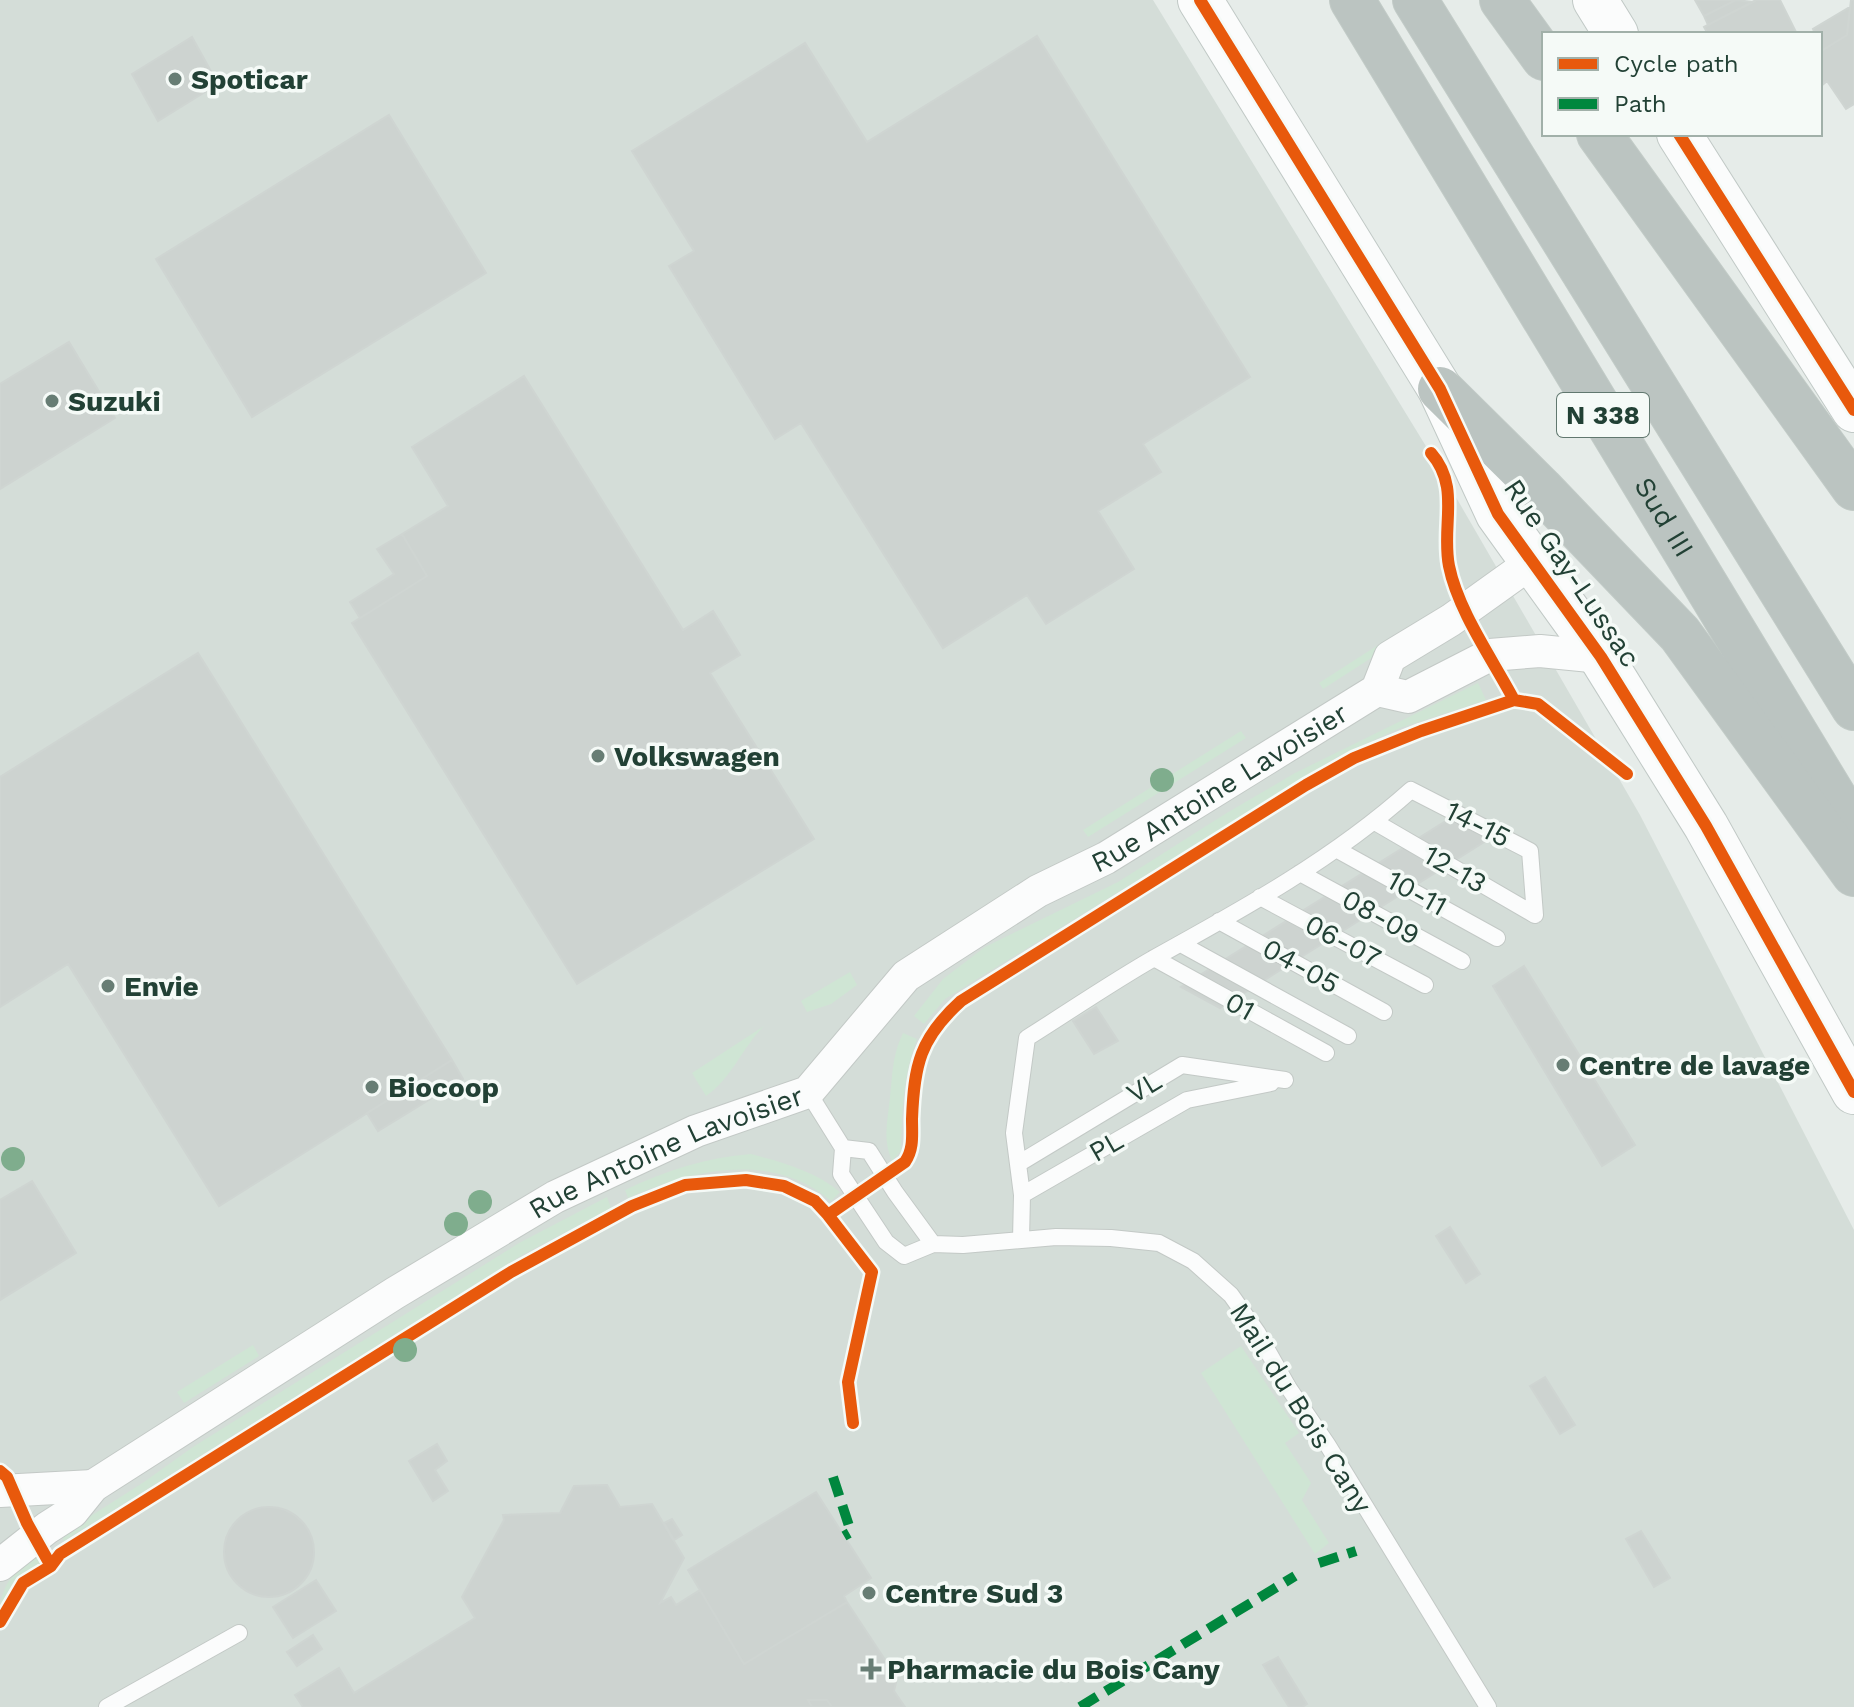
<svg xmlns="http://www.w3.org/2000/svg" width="1854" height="1707" viewBox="0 0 1854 1707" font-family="'Work Sans',sans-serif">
<rect width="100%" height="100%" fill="#e6ece9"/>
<!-- built -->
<path fill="#d4ddd8" d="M0 0H1153L1435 461 1640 815 1854 1230V1707H0Z"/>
<!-- green -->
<path fill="#cfe5d4" d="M1389 638 1393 644 1323 689 1319 683Z
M1478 683 1486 700 1400 728 1339 756 972 982 945 999 924 1024 914 1016 943 979 985 947 1118 882 1225 814 1295 773Z
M1241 731 1246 738 1088 837 1083 830Z
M850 972 857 985 831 1004 807 1012 801 1001Z
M764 1026C742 1048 732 1078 706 1096L692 1073Z
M903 1033 917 1039C903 1075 902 1112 901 1151L892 1161C882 1138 888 1120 890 1097 893 1071 892 1057 903 1033Z
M751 1154C782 1162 815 1171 840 1192L831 1201C772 1150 691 1170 628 1198L625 1190C665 1171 707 1157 751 1154Z
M607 1197 611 1208 522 1255 64 1541 61 1535 144 1482 193 1447 519 1243Z
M253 1345 259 1356 184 1403 177 1392Z
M1241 1346 1299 1433 1285 1443 1311 1483 1302 1500 1329 1543 1315 1554 1201 1373Z
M35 1552 41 1563 39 1569 17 1583 0 1612C0 1586 16 1569 35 1552Z"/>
<!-- building -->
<path fill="#cdd3d0" stroke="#cfd5d2" stroke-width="2" d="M1695 0H1736L1704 16Z
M1736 0 1753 2 1708 25 1704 16Z
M1756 0H1780L1796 32 1792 34H1708L1704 27Z
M1851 0H1854V104L1846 109 1827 81 1820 87V52L1847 35Z
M1850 7 1847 35 1821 51 1820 34H1815L1813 29Z
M1037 36 1250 377 1143 444 1161 472 1098 511 1134 569 1046 624 1027 595 943 648 801 423 775 439 669 266 694 251 632 151 805 43 867 142Z
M192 37 218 84 158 121 132 74Z
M389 115 486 273 252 417 156 259Z
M69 342 115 418 0 489V384Z
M524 376 683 630 713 611 740 655 710 673 814 839 577 984 352 623 427 576 402 534 448 506 412 447Z
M402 534 427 576 360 618 350 602 394 574 377 549Z
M198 653 452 1060 219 1206 68 964 0 1007V777Z
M1454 816 1492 837 1220 1008 1181 987Z
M1524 966 1635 1145 1602 1166 1493 986Z
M1096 1007 1118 1041 1094 1054 1073 1021Z
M452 1060 463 1079 378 1131 367 1113Z
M32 1181 76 1253 0 1300V1200Z
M1450 1227 1480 1274 1466 1283 1436 1236Z
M1545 1377 1575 1425 1560 1434 1530 1386Z
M437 1444 447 1461 435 1470 448 1491 433 1501 409 1461Z
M607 1485 620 1507 652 1504 684 1558 660 1603 671 1597 676 1605 700 1590 744 1664 847 1602 897 1678 894 1691 905 1707H832L827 1700H808L812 1707H303L295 1695 339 1668 354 1693 475 1618 462 1597 504 1520 503 1515 560 1513 574 1486Z
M816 1492 871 1578 844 1596 847 1602 744 1664 688 1570Z
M224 1552a45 45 0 1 1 90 0a45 45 0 1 1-90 0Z
M672 1519 682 1535 674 1540 664 1523Z
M1641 1531 1670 1578 1654 1587 1626 1539Z
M316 1580 336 1611 293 1638 273 1607Z
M313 1635 322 1649 297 1666 287 1652Z
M1278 1657 1307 1704 1302 1707H1289L1263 1665Z
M808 1700H827L832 1707H812Z"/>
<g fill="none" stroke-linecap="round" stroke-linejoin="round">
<defs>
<path id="lane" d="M1375 822 1535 915
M1336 849 1497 938
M1300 873 1462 961
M1260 897 1425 985
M1219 921 1384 1012
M1181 944 1348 1036
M1154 958 1326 1053
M808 1092 843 1148 841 1174 886 1242 904 1256 933 1244 963 1245 1056 1237 1111 1238 1159 1243 1193 1261 1231 1295 1257 1332 1288 1387 1327 1444 1488 1707
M843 1148 869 1151 895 1192 933 1244
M1018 1164 1182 1065 1285 1080
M1022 1195 1187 1100 1271 1083
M1021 1240 1022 1195 1014 1133 1027 1038C1070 1011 1112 982 1156 957 1245 908 1335 858 1411 790L1530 851 1535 915
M107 1707 239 1633"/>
<g id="street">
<path d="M1377 690 1408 697 1490 655 1540 651 1601 657"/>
<path d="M0 1491 93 1486"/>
<path id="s1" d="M0 1565 47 1528 72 1512 93 1486 395 1293 555 1197 696 1131 808 1092 906 976 1038 891 1106 858 1377 690 1390 657 1451 620 1532 562"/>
</g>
<path id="secondary" d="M1200 0 1440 389 1498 514 1601 657 1706 826 1854 1092
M1595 0 1616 34
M1679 134 1854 410"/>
<g id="highway">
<path id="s2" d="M1352 0 1854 830"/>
<path d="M1415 0 1854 708"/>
<path d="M1502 0 1544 58"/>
<path d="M1599 134 1854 488"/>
<path d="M1440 389 1541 489 1680 634 1854 874"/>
</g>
</defs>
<!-- lane casing -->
<use href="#lane" stroke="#c3c9c6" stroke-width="18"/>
<!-- street casing -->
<use href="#street" stroke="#c3c9c6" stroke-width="34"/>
<!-- secondary casing -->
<use href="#secondary" stroke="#c1c9c6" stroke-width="46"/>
<!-- highway casing -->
<use href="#highway" stroke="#c2cbc7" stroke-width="46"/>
<!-- lane -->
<use href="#lane" stroke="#fbfcfc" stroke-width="16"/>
<!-- street -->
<use href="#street" stroke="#fbfcfc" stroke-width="32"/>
<!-- secondary -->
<use href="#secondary" stroke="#fbfcfc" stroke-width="44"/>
<!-- highway -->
<use href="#highway" stroke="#bbc4c1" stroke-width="44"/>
<!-- quiet -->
<path stroke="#00873e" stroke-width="10" stroke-dasharray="20 10" stroke-linecap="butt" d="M833 1477 851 1532 844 1536
M1319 1563 1356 1551
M1080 1707 1295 1576"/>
<defs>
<path id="cycleway" d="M1200 0 1440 389 1498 514 1601 657 1706 826 1854 1092
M1679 134 1854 410
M1431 453C1461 487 1441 526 1449 566 1458 611 1493 660 1514 700L1538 704 1627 774
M828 1215 872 1272 848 1382 853 1423
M0 1471 7 1477 27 1523 51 1566 23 1583 0 1622
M51 1566 60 1554 511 1272 632 1206 685 1185 746 1180 784 1186 815 1201 828 1215 905 1162C914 1149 912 1135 912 1119 914 1065 920 1038 961 1001L1306 785 1354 758 1421 731 1514 700"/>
</defs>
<!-- cycleway casing -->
<use href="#cycleway" stroke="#f5faf7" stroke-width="17"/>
<!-- cycleway -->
<use href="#cycleway" stroke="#e8590c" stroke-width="12"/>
</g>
<!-- trees -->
<g fill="#7fad8d">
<circle cx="1162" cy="780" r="12"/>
<circle cx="13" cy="1159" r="12"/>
<circle cx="480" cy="1202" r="12"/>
<circle cx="456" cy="1224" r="12"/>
<circle cx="405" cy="1350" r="12"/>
</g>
<!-- markers -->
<g fill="#677d74" stroke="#f5faf7" stroke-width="3">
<circle cx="175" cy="79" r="8"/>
<circle cx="52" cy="401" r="8"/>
<circle cx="598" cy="756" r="8"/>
<circle cx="108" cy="986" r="8"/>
<circle cx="1563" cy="1065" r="8"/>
<circle cx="372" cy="1087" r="8"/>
<circle cx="869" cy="1593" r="8"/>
<path d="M867 1657h8v8h8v8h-8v8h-8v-8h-8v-8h8z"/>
</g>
<g text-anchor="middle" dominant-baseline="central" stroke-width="7" stroke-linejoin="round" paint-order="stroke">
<!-- shield labels -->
<rect fill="#f5faf7" stroke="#61786f" stroke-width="2" x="1557" y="393" width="92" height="44" rx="6"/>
<g font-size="26" font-weight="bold" fill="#224135">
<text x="1603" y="415">N 338</text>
</g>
<!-- poi labels -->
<g font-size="28" font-weight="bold" fill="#224135" stroke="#f5faf7" text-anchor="start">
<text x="191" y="79">Spoticar</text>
<text x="68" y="401">Suzuki</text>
<text x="614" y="756">Volkswagen</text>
<text x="124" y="986">Envie</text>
<text x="1579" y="1065">Centre de lavage</text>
<text x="388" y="1087">Biocoop</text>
<text x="885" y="1593">Centre Sud 3</text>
<text x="887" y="1669">Pharmacie du Bois Cany</text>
</g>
<!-- street labels -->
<g font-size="28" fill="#224135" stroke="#f5faf7">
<text stroke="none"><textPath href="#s2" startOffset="604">Sud III</textPath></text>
<text transform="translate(1572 573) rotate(56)">Rue Gay-Lussac</text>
<text stroke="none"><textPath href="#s1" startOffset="1460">Rue Antoine Lavoisier</textPath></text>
<text transform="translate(1478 824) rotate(27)">14-15</text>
<text transform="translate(1455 869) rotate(30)">12-13</text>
<text transform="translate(1417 893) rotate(29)">10-11</text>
<text transform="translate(1381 917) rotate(29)">08-09</text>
<text transform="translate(1343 941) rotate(28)">06-07</text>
<text transform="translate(1301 966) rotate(29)">04-05</text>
<text transform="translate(1240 1006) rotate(29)">01</text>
<text transform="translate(1144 1087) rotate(-31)">VL</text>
<text transform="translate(1106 1146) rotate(-30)">PL</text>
<text stroke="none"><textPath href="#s1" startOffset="788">Rue Antoine Lavoisier</textPath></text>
<text transform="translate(1301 1408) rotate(58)">Mail du Bois Cany</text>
</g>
</g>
<!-- legend -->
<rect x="1542" y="32" width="280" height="104" fill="#f5faf7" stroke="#a1b0a9" stroke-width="2"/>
<rect x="1558" y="58" width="40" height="12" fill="#e8590c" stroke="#a1b0a9" stroke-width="2"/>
<text x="1614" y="72" font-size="24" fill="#224135">Cycle path</text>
<rect x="1558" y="98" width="40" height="12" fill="#00873e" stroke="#a1b0a9" stroke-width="2"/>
<text x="1614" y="112" font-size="24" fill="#224135">Path</text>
</svg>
